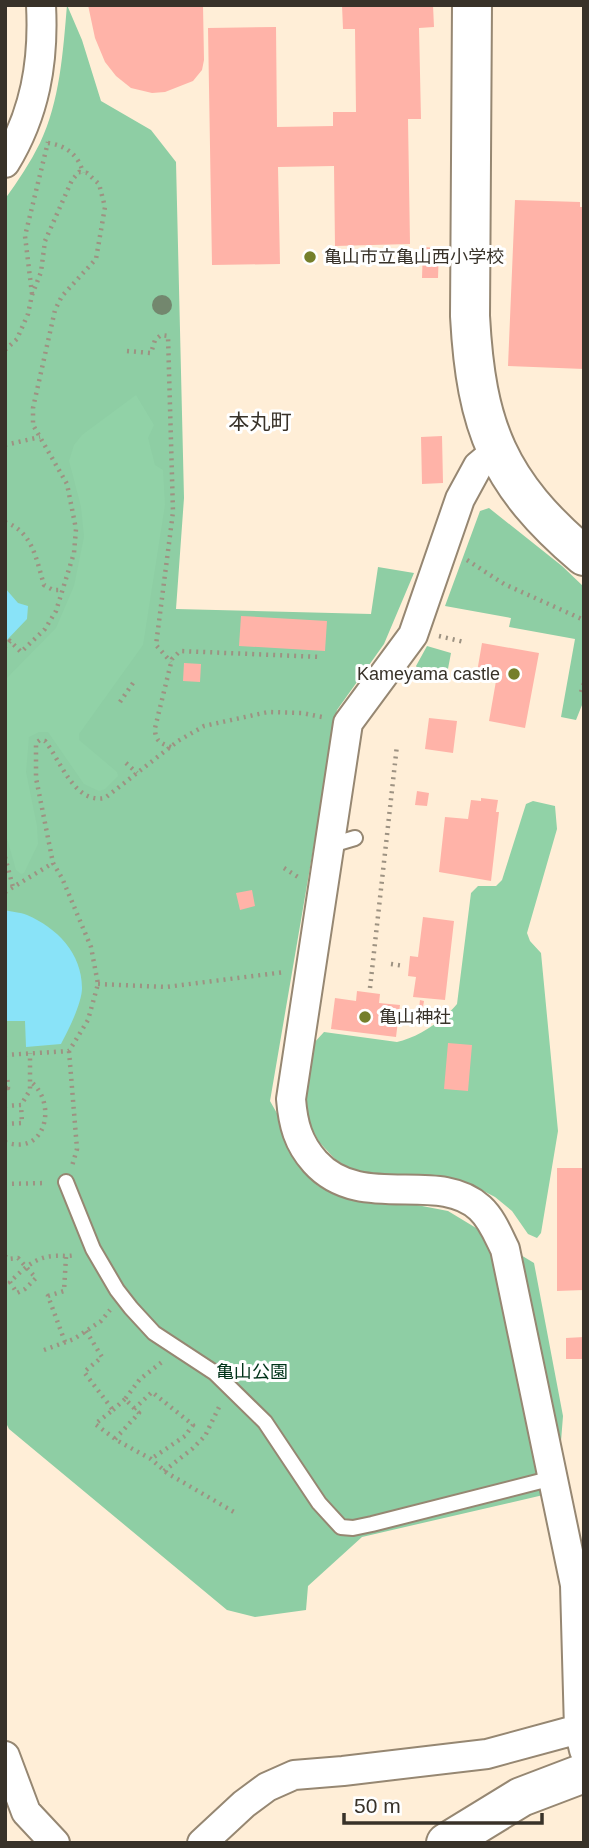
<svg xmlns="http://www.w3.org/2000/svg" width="589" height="1848" viewBox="0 0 589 1848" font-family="Helvetica,'Noto Sans JP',sans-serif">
<rect width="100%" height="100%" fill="#ffeed7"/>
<!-- green -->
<path fill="#8ecea4" d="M67 5 82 40 101 101 151 130 176 162 184 498 176 609 371 614 378 567 414 573 384 644 337 710 270 1101 318 1186 448 1211 534 1263 563 1416 560 1454 569 1489 362 1537 308 1586 306 1610 255 1617 227 1610 9 1429 5 1421V199C18 181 30 163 40 143 60 101 63 52 67 5Z
M489 508 562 566 584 587V700L576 720 561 717 575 639 509 627 511 618 445 606 480 511Z
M427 646 451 653 447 674 418 669 416 666Z"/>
<!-- forest -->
<path fill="#91d2a7" d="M136 395 154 425 148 438 155 465 163 470 165 505 143 645 79 734V740L117 772 118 776 105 789 99 791 84 784 48 732H39L29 737 26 772 37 826 38 844 24 873 21 874 16 870 5 831V680L56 628 74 586 84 537 81 507 69 461 74 445 82 435Z
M533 801 555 806 557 829 527 933 530 941 541 953 558 1131 541 1233 537 1238 528 1234 512 1211 495 1197 466 1182 426 1177 369 1176 350 1169 335 1159 319 1142 308 1121 305 1101 313 1044 324 1032 397 1042C417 1038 444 1020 457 1004L471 893 478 886H496L502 880 526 804Z"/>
<!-- water -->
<path fill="#89e3f8" d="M5 588 18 603 28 606 27 619 5 642Z
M5 910C12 912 20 912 27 915 57 928 82 953 82 988 82 1003 68 1031 61 1044L26 1047 25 1021H5Z"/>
<!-- building -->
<path fill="#ffb3a8" d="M88 5H203L204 60 202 70 193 81 165 92 152 93 131 88 116 76 105 62 95 38Z
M342 5H433L434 27 419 28 421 119H408L410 244 335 246 334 166 278 167 280 264 212 265 208 28 276 27 277 127 333 126V112H356L355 29H343Z
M515 200 580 202V207H584V369L508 366Z
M423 247 439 248 438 278H422Z
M442 436 443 483 422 484 421 437Z
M241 616 327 621 325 651 239 646Z
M482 643 539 653 525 728 489 721 496 681 476 678Z
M184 663 201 664 200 682 183 681Z
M429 718 457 721 453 753 425 749Z
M417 791 429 793 427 806 415 805Z
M481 798 498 800 496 812H499L491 881 439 872 445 817 468 819 471 800 481 801Z
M252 890 255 906 240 910 236 893Z
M423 917 454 921 445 1000 413 997 416 977 408 976 410 956 418 957Z
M357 991 380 994 379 1003 400 1005 396 1037 331 1029 335 998 356 1001Z
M420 1000 424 1001 422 1013 401 1016 400 1012 419 1009Z
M448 1043 472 1045 468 1091 444 1089Z
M557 1168H584V1290L557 1291Z
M584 1337V1359H566V1338Z"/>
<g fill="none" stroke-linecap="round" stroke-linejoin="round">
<defs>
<path id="lane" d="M328 846 355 838
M66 1182 93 1249 117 1290 131 1308 154 1333 215 1373 265 1422 319 1503 341 1527 353 1528 372 1524 553 1478"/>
<path id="street" d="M5 163C35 114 44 62 41 5
M496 451 478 466 460 499 413 635 348 723 291 1099C293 1124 298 1143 315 1162 361 1213 438 1169 480 1208 492 1219 498 1235 505 1249L575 1585 579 1729 584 1750
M5 1756 26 1812 55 1843
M202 1843 244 1804 267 1787 294 1775 343 1771 487 1754 579 1729"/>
<path id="secondary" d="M472 5 470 316C476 427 498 483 584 556
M446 1843 521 1797 584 1773"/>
</defs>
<!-- lane casing -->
<use href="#lane" stroke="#968772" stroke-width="18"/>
<!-- street casing -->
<use href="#street" stroke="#968772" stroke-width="32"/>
<!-- secondary casing -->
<use href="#secondary" stroke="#968772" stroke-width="42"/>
<!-- path -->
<path stroke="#9d9282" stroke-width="4.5" stroke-dasharray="2 5" stroke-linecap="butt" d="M48 143C65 145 79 155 83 173
M32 294 25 236 48 142
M5 350 17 339 28 314 32 295 41 272 45 241 72 180 79 172 87 173 99 184 105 207 96 259 62 296 55 310 33 408V425L67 484 76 529 74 553 56 611 45 629 21 652 10 641 5 647
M127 351 151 353 155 340 161 335 168 336 173 512 156 645 171 662
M5 445 40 437
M5 522C33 532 36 559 44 585L53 590H63
M467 560 504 584 584 620
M439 636 464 642
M581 692 584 683
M120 702 133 683
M171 747C160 743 155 741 155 728L172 659 180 651 321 657
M126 763 137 773
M5 857 13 887
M284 868 298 877
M5 892 53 863
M391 964 404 966
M98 984 166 987 285 972
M370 988 397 745
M69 1051 77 1149 72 1166
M5 1055 69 1051 88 1020 98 984 91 947 62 878 53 863 36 778V743L40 740 45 741C61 761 74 804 105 798L178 741 204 726 268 712 302 713 322 717
M5 1075H7L8 1088H5
M5 1106 21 1105 30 1090V1053
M5 1124 22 1123 21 1105
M5 1142C47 1157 57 1102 31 1082
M5 1184 46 1183
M5 1256 8 1259 18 1258 36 1278 25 1289 17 1293 10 1282C22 1270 35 1257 53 1256 62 1255 67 1257 75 1255
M86 1331 102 1357 84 1372 113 1410 95 1424 118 1441 151 1459 167 1473 234 1512
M65 1342 48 1296 64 1291 66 1257
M44 1350 74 1339 101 1321 110 1310
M134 1409 152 1392 193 1425 185 1436 151 1459
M113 1410 125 1399
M115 1439 139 1413 125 1399 140 1379 162 1362
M164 1471 192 1449 205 1436 221 1403"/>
<!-- lane -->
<use href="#lane" stroke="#fff" stroke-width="14"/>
<!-- street -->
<use href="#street" stroke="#fff" stroke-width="28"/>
<!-- secondary -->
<use href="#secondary" stroke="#fff" stroke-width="38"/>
</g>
<!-- trees -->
<circle fill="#73876e" cx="162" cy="305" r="10"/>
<!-- markers -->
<g fill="#757f2b" stroke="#fff" stroke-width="2.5">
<circle cx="310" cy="257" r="7"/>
<circle cx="514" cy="674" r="7"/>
<circle cx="365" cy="1017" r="7"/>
</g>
<g text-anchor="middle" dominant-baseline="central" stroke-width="6" stroke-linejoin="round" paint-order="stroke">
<!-- poi labels -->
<g font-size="18" fill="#383229" stroke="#fff" text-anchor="start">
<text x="324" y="257">亀山市立亀山西小学校</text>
<text x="500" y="674" text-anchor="end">Kameyama castle</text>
<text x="379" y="1017">亀山神社</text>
</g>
<!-- park labels -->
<g font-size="18" fill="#003319" stroke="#fff">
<text x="252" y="1372">亀山公園</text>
</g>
<!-- quarter labels -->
<g font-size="21" fill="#383229" stroke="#fff">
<text x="260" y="421">本丸町</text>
</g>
</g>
<!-- border -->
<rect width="589" height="1848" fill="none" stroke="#383229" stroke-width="14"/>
<!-- scale -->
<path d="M344 1813v10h198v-10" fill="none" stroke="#383229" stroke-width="3.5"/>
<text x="354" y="1813" font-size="21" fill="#383229" stroke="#ffffff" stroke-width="5" paint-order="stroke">50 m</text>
</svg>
